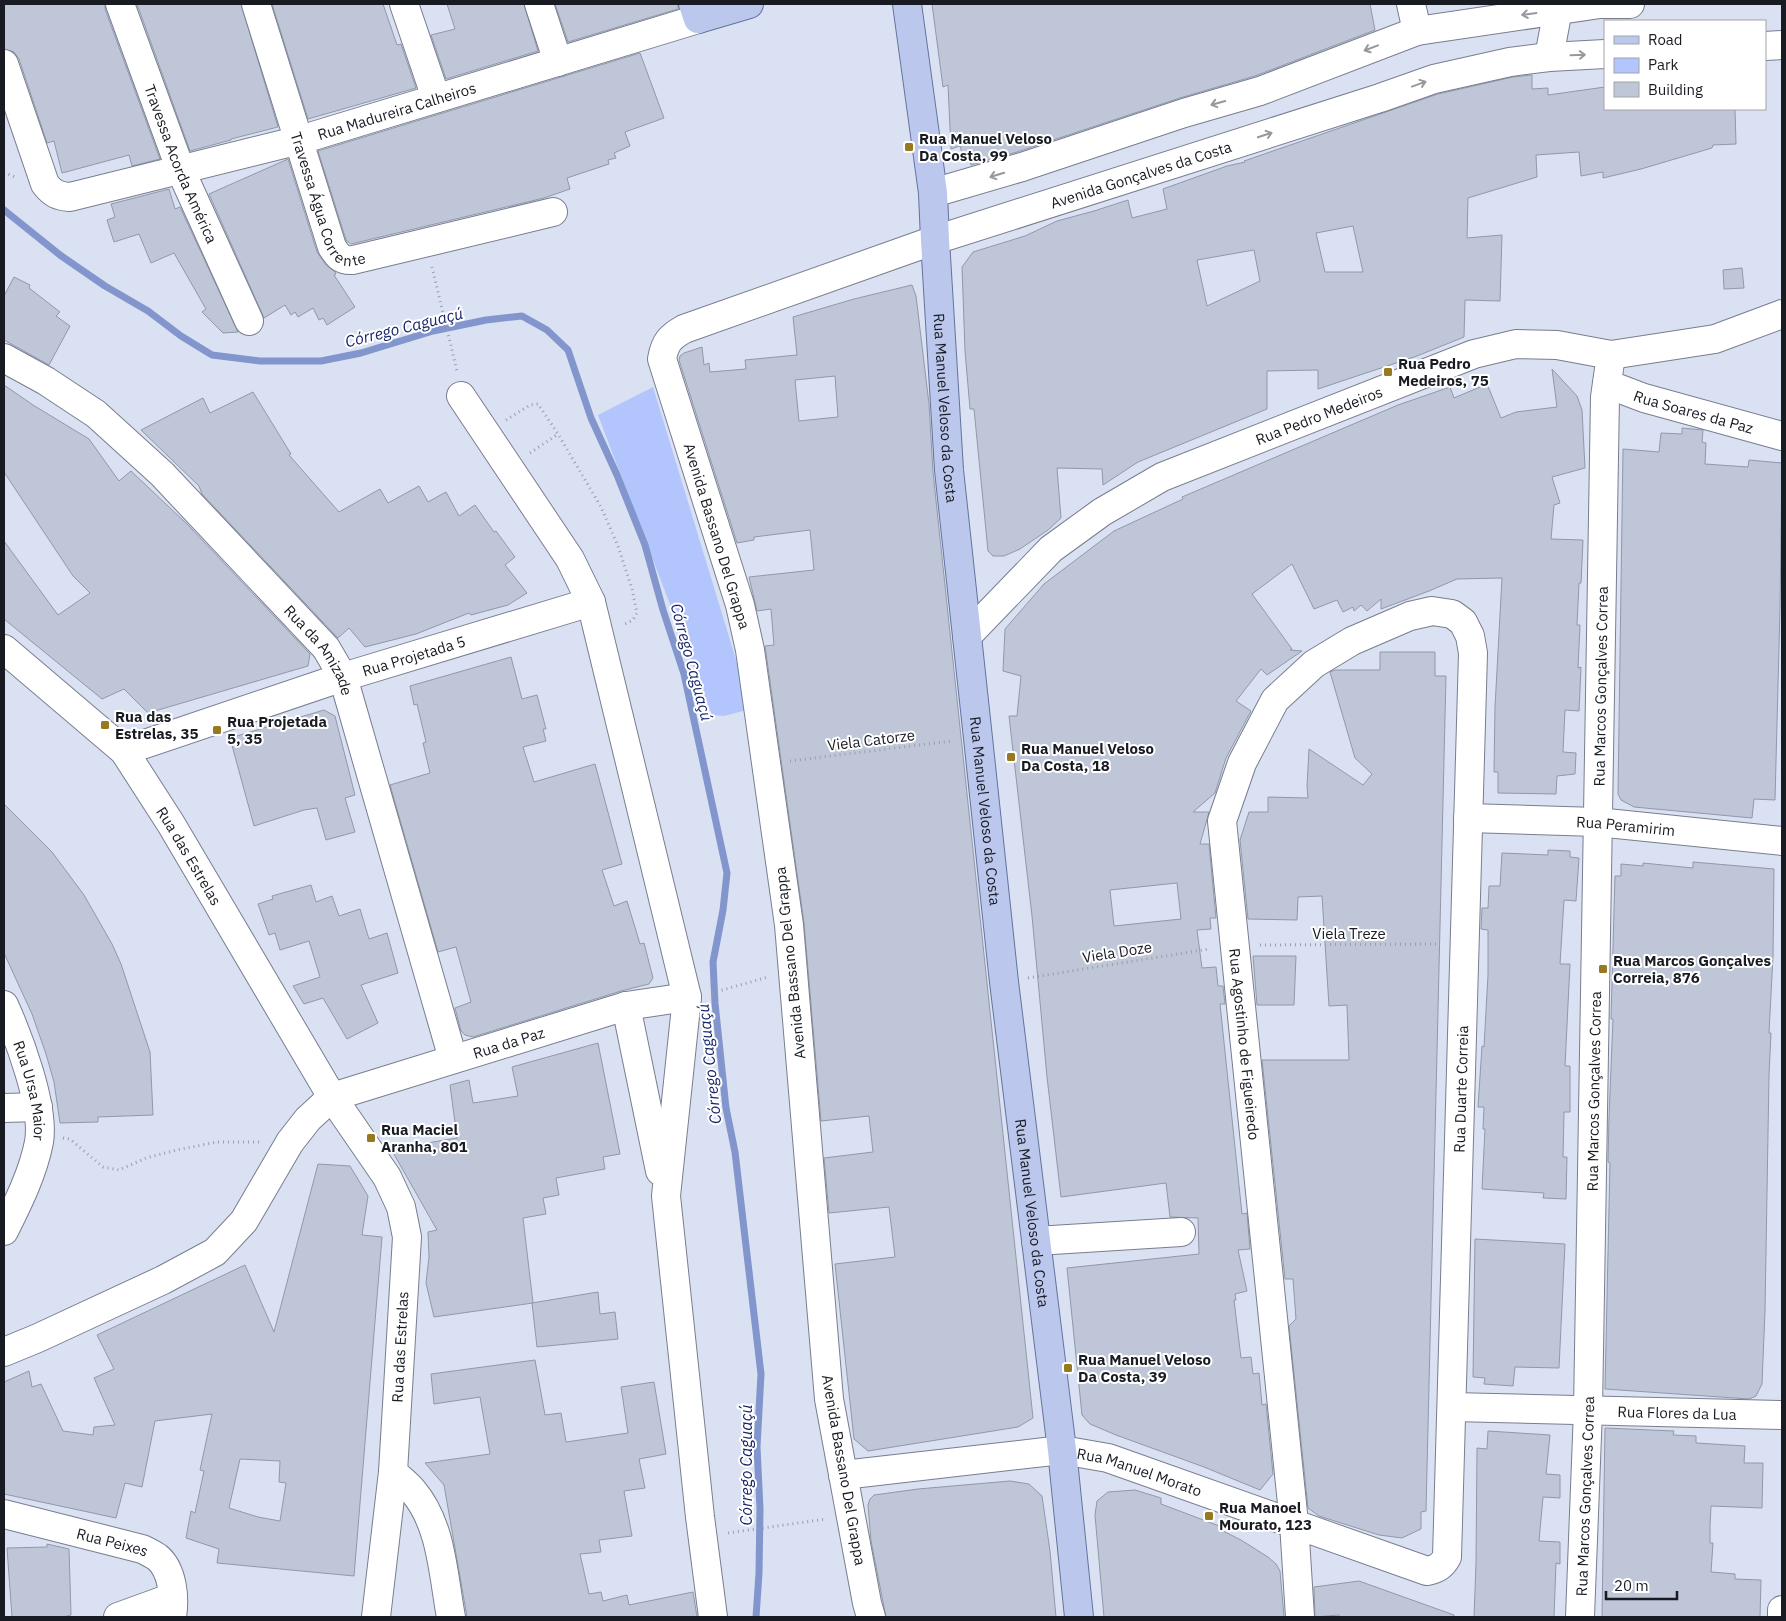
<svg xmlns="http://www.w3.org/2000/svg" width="1786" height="1621" viewBox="0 0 1786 1621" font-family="'IBM Plex Sans',sans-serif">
<rect width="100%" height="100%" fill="#dae1f3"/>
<!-- green -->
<path fill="#b2c5fc" d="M653 387 751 709 724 716 712 715 598 415Z"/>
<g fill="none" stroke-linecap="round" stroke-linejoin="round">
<!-- stream -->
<path stroke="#8295cd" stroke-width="7" d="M4 210 60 255 105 286 148 311 181 336 212 355 260 361H321L361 353 433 331 486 320 522 316 547 330 568 350 591 418 617 475 645 545 663 610 684 674 727 873 723 910 713 962 715 1003 726 1108 735 1152 761 1374 757 1447 760 1509 759 1573 756 1617"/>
</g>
<!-- building -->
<path fill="#bfc6d8" stroke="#9198a9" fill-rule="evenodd" d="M4 4H105V9L160 159 132 166 129 155 62 173 54 141 47 143 19 59 14 52 4 49Z
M137 4H241L278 127 231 139V140L190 151Z
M272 4H383L397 45 401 44 416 88 308 119Z
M447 4H524L538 51 446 79 431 35 455 29Z
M555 4H678V9L568 42Z
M932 4H1370L1375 30 1255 76 1180 98 1017 152 971 165 969 158 964 160 960 146 951 149 948 85 943 87Z
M640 53 664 118 625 132 630 146 614 153 616 158 608 160 609 164 567 178 570 189 544 198 351 244 346 240 318 151Z
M1532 75V89L1548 88V95L1605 87V109H1735L1736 144 1713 145 1712 148 1641 169 1603 178V172L1581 176 1579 152 1536 155 1537 177 1468 198 1467 238 1502 235 1500 301 1465 300 1464 337 1417 356 1318 389V370L1267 371V409L1138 462 1103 485 1102 469 1057 468 1061 518 1048 530 1020 549 1004 556H993L988 551 974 409H970L965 351 962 267 973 252 1025 236 1057 221 1094 211 1128 200 1132 218 1167 209 1163 189 1227 166 1245 162 1244 161 1438 94 1513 77ZM1353 226 1363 272H1325L1316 233ZM1254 250 1260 281 1207 306 1197 260Z
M288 159 317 252 326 265 335 272 336 274 334 275 355 307 327 325 323 318 319 320 313 308 298 317 295 312 291 315 285 305 264 318 209 194Z
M169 189 175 209 180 207 238 332 223 333 202 312 206 309 174 253 151 263 139 234 114 242 107 220 115 217 111 204Z
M1742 268 1744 288 1724 289 1723 270Z
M14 277 30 285 29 288 60 312 56 316 70 326 49 365 4 340V296Z
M912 285 916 296 929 404 933 472 1033 1418 1018 1427 868 1451 854 1439 835 1264 895 1257 889 1207 829 1213 824 1158 873 1152 869 1116 821 1121 804 923 765 646 774 645 771 609 757 611 749 577 814 570 810 530 754 537V540L737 543 679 360 680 356 684 353 702 347 704 365 709 363 710 372 746 369 745 360 797 355 793 317 854 299ZM835 376 838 417 799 421 795 380Z
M1552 369 1577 396 1582 410 1585 468 1552 477 1560 503 1554 505 1551 539 1583 540 1581 583H1579L1577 625H1580L1578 668 1581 667 1579 711 1565 710 1563 752 1576 753 1575 774 1557 776 1556 794 1498 793V772H1494L1495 707 1502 578 1457 579 1429 591 1381 609V599L1367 611 1361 605 1354 611 1353 607 1343 612 1337 600 1314 609 1292 564 1252 594 1292 649 1290 650 1302 651 1267 675 1261 669 1236 701 1251 711 1226 758 1215 793 1193 812H1209L1200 844H1209L1216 918H1210L1211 929 1197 930 1202 968 1216 967 1218 986H1223L1225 1004H1220L1242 1214 1247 1213 1250 1249 1238 1250 1247 1291 1235 1294 1236 1300H1234L1241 1358 1251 1357 1253 1374 1259 1373 1262 1405 1266 1404 1273 1474 1260 1490 1204 1467 1116 1435 1090 1424 1082 1415 1067 1268 1199 1254 1198 1218 1170 1217 1166 1183 1061 1197 1047 1077 1032 916 1009 716H1017L1021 676 1003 671 1005 629 1044 584 1114 531 1183 499 1182 497 1398 405 1450 387 1454 398 1487 384 1501 418 1516 412 1557 407ZM1177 883 1181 919 1114 926 1110 890Z
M4 385 33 405 89 439 119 481 131 471 187 524 310 654 308 666 148 713 124 689 102 699 4 619V541L58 615 90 593 73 576 4 472Z
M253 392 291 454 289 455 339 512 380 489 388 503 419 486 428 502 446 492 459 516 475 505 494 532 496 531 515 557 505 565 527 593 508 605 471 615 469 613 416 634 365 647 349 628 338 638 202 494 199 486 141 430 203 398 210 413Z
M1682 428 1703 430 1702 442 1706 443 1705 464 1748 467 1749 460 1782 463 1780 609 1775 800 1754 799 1752 818 1634 807 1621 800 1618 794 1623 449 1659 452 1661 433 1682 434Z
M1380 652H1435V676H1446L1426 1511 1421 1512V1529L1402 1538 1379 1535 1319 1516 1308 1508 1289 1326 1296 1319 1293 1279H1285L1262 1060H1349L1347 1005 1329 1006 1322 896 1298 897 1297 920 1248 919 1240 840 1249 812H1268V797L1308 798 1307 786 1309 749 1363 785 1372 774 1355 758 1330 672 1335 670H1380Z
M511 657 522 699 537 695 546 729H543L546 741 523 747 534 782 595 764 622 864 602 870 614 906 627 901 640 944 644 943 653 978 649 984 621 991 473 1037 465 1035 461 1031 455 1008 471 1002 456 947 438 952 390 785 430 773 423 743 426 742 417 704 414 705 410 686Z
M324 710 335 716 355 795 345 798 355 832 326 840 317 808 304 810 254 826 230 738Z
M4 804 52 852 84 895 112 944 121 964 150 1052 153 1115 98 1117V1122L60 1123 54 1082 46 1054 32 1014 4 953Z
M1548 850 1570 851V857L1579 858 1576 901 1564 900 1560 964H1570L1565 1066H1570V1112H1564L1563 1157H1567L1566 1199 1543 1198 1544 1193 1482 1189 1485 1129H1483L1484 1107H1478L1482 1046 1484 1047 1488 975V930L1481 929 1482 908H1488L1489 886H1500L1502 853 1548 855Z
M1693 862 1774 869 1773 956 1769 1033H1771L1769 1075 1765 1311 1762 1384 1756 1396 1749 1399 1605 1389 1610 1163 1608 1162 1609 1117 1613 1019H1611L1615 876H1621V864L1643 866V863L1693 868Z
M311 885 316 902 332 896 339 916 360 909 369 939 387 933 398 973 361 985 378 1023 347 1039 323 998 304 1004 293 986 320 977 309 941 280 950 275 933 269 935 258 904 273 899 272 896Z
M1253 956H1296L1294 1005H1257Z
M598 1043 620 1154 603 1157 605 1169 556 1178 559 1195 543 1198 546 1214 523 1218 533 1303 434 1317 426 1283 429 1257 428 1232 437 1230 391 1149 457 1138 450 1085 469 1080 473 1103 518 1096 512 1067Z
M318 1164 350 1166 368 1196 362 1235 382 1237 354 1576 217 1563 219 1549 186 1538 191 1511 195 1513 204 1471 200 1470 212 1414 155 1421 142 1487 125 1483 116 1518 4 1494V1382L29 1371 32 1387 41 1384 63 1431 93 1435 94 1427 115 1425 94 1378 114 1369 97 1335 245 1265 274 1332ZM240 1459 280 1461 279 1482 286 1483 280 1521 258 1517 229 1508Z
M1475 1239 1565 1244 1559 1368 1515 1367 1513 1386 1484 1384 1485 1378 1473 1377Z
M598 1292 600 1314 615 1312 618 1339 537 1347 532 1303Z
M535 1360 545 1415 561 1413 566 1442 628 1433 621 1387 654 1382 666 1454 639 1459 645 1488 624 1491 632 1536 599 1540 601 1552 580 1554 589 1594 601 1592 603 1601 627 1595 629 1605 693 1592 697 1617H467L444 1485 425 1463 490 1454 480 1397 434 1404 431 1374Z
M1605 1428 1674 1431 1673 1435 1696 1436V1443L1745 1446 1744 1463H1763L1762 1508 1711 1506 1710 1527V1543H1713L1711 1572 1735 1574V1579L1761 1580 1760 1617H1602Z
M1488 1431 1550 1435 1546 1474 1560 1475V1498L1543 1497 1539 1541 1560 1542V1564L1556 1563 1554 1617H1474L1476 1563 1477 1448 1487 1449Z
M1010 1481 1029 1484 1042 1496 1050 1551 1056 1617H886L871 1541 868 1505 870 1499 874 1495 918 1489Z
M1135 1490 1161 1498V1504L1222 1527 1223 1531 1241 1540 1268 1557 1276 1564 1280 1571 1284 1617H1104L1095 1515 1097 1501 1108 1492Z
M47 1544 69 1549 71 1615 63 1617H12L7 1548 47 1547Z
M1359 1581 1454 1615V1617H1340L1339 1615 1315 1617 1314 1587Z"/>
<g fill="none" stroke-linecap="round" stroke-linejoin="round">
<defs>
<g id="minor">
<path id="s1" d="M120 4 181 171 249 321"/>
<path id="s2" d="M256 4 332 247C338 256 341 261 353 260L553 212"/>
<path d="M404 4 436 98"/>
<path d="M539 4 558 62"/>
<path d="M1411 4 1417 31"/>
<path d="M1765 46 1782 45"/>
<path d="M1549 57 1559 4"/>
<path id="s3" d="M4 64 45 184C53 194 58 196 70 197L300 140 698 19"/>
<path d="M933 193 1022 167 1184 113 1260 91 1417 31 1600 4H1630"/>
<path id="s4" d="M4 358 46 381 96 414 162 474 326 648 343 677 453 1059"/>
<path id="s5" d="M1607 384 1644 398 1782 436"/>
<path d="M461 396 570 559 591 602 687 997 666 1196 700 1517 713 1617"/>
<path id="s6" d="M967 636 1051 549 1102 512 1162 477 1474 354 1516 344 1557 345 1611 355 1715 339 1782 314"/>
<path id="s7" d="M4 649 124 751 171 824 332 1097 387 1177 401 1207 407 1237 393 1472 376 1617"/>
<path id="s8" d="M124 751 343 677 591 602"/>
<path id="s9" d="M1468 818 1597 822 1782 841"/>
<path id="s10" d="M4 1005C19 1038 45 1107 39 1142 33 1173 18 1203 4 1231"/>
<path d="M626 1006 660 1171"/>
<path d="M4 1108 38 1107"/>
<path d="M1036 1241 1181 1232"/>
<path id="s11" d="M4 1352 38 1338 163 1280 215 1252 244 1221 290 1142 308 1119 332 1097 626 1006 687 997"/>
<path id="s12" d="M1452 1407 1782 1415"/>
<path d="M393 1472C399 1478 407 1484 413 1491 442 1525 443 1575 451 1617"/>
<path id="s13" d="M843 1475 1062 1450 1108 1458 1427 1571C1437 1569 1442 1566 1447 1557L1473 653 1470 636 1463 622 1452 614 1432 611 1410 616 1352 641 1314 664 1275 700 1242 763 1222 821 1294 1523 1300 1617"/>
<path id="s14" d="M4 1514 142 1549C147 1551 152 1554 157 1557 173 1570 175 1598 172 1617"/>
<path d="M118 1617 173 1597"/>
<path id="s15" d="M871 1617 867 1603 829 1399 789 925 750 650 740 605 662 359C665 342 670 337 684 329L935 240 1380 98 1434 79 1510 62 1549 57 1605 54"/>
<path id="s16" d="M1580 1617 1588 1410 1605 397 1611 355"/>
<path d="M1782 1617V1610"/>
</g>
<g id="major">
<path d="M693 4 698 19 749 4"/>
<path id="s17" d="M907 4 933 193 935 240 949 470 978 738 1004 982 1062 1450 1079 1617"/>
</g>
</defs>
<!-- minor casing -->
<use href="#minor" stroke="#787e8f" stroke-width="30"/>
<!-- major casing -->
<use href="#major" stroke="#64739d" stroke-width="30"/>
<!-- path -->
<path stroke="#9a9fae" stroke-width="3" stroke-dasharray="1 4" stroke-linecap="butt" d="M4 172 17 178
M432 267 457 371
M506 420 530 405 538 404 558 434 601 507 618 546 632 589 637 613 633 620 623 625
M530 453 558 434
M790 761 952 741
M1260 945 1439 944
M1028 978 1209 949
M712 993 768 977
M63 1138 70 1139 103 1167 119 1170 146 1158 177 1150 217 1142H260
M728 1533 826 1519"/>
<!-- minor -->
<use href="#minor" stroke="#fff" stroke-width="28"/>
<!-- major -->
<use href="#major" stroke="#bbc7ec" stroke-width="28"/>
</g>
<!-- one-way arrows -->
<defs><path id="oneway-shaft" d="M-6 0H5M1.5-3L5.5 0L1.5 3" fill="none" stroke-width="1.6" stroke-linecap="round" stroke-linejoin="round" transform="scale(1.25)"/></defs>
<g stroke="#98989c">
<use href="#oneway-shaft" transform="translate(1529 14) rotate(172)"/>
<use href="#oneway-shaft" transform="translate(1371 48) rotate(159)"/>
<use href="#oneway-shaft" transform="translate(1578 55) rotate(-2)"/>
<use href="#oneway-shaft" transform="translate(1419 84) rotate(-20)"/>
<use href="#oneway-shaft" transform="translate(1218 103) rotate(164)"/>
<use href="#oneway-shaft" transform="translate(1265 135) rotate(-18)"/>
<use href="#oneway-shaft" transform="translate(997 175) rotate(163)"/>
</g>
<!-- markers -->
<g fill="#967921" stroke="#fff" stroke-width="2">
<rect x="904" y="142" width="10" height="10" rx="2.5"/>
<rect x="1383" y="367" width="10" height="10" rx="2.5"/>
<rect x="100" y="720" width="10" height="10" rx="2.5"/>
<rect x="212" y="725" width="10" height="10" rx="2.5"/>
<rect x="1006" y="752" width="10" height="10" rx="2.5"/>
<rect x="1598" y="964" width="10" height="10" rx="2.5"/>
<rect x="366" y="1133" width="10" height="10" rx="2.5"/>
<rect x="1063" y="1363" width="10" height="10" rx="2.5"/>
<rect x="1204" y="1511" width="10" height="10" rx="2.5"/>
</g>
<g text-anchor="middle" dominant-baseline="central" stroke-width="4" stroke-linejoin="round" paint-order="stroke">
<!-- street labels -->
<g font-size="15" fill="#191b22" stroke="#fff">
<text stroke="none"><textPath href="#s3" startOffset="494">Rua Madureira Calheiros</textPath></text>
<text stroke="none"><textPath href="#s1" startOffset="171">Travessa Acorda América</textPath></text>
<text stroke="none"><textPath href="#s15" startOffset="1801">Avenida Gonçalves da Costa</textPath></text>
<text stroke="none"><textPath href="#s2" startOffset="214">Travessa Água Corrente</textPath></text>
<text stroke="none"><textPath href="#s17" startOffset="406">Rua Manuel Veloso da Costa</textPath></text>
<text stroke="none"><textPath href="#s5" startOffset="91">Rua Soares da Paz</textPath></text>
<text stroke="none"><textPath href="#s6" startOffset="422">Rua Pedro Medeiros</textPath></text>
<text transform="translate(717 536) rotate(73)">Avenida Bassano Del Grappa</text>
<text stroke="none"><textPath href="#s4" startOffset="434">Rua da Amizade</textPath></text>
<text stroke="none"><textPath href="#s8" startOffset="305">Rua Projetada 5</textPath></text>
<text stroke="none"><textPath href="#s16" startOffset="931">Rua Marcos Gonçalves Correa</textPath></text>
<text transform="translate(871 740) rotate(-7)">Viela Catorze</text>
<text stroke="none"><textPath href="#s17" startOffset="811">Rua Manuel Veloso da Costa</textPath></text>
<text stroke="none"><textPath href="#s9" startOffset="158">Rua Peramirim</textPath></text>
<text stroke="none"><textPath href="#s7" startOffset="281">Rua das Estrelas</textPath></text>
<text x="1349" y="933">Viela Treze</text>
<text transform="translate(1117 952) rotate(-9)">Viela Doze</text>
<text transform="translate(790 963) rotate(-96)">Avenida Bassano Del Grappa</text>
<text stroke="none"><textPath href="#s11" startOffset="614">Rua da Paz</textPath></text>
<text stroke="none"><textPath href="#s13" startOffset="2142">Rua Agostinho de Figueiredo</textPath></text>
<text stroke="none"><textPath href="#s13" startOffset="1099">Rua Duarte Correia</textPath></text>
<text stroke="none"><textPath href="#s10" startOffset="90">Rua Ursa Maior</textPath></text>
<text stroke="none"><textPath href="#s16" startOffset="526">Rua Marcos Gonçalves Correa</textPath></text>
<text stroke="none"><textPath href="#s17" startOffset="1216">Rua Manuel Veloso da Costa</textPath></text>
<text transform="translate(400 1347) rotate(-87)">Rua das Estrelas</text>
<text stroke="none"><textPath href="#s12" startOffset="225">Rua Flores da Lua</textPath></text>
<text transform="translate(844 1470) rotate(80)">Avenida Bassano Del Grappa</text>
<text stroke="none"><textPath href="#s13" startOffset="301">Rua Manuel Morato</textPath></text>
<text stroke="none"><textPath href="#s16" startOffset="121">Rua Marcos Gonçalves Correa</textPath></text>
<text stroke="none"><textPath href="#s14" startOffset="112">Rua Peixes</textPath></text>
</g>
<!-- poi labels -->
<g font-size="15" font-weight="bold" fill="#191b22" stroke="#fff" text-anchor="start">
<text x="919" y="138">Rua Manuel Veloso<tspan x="919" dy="17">Da Costa, 99</tspan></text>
<text x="1398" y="363">Rua Pedro<tspan x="1398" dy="17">Medeiros, 75</tspan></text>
<text x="115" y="716">Rua das<tspan x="115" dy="17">Estrelas, 35</tspan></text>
<text x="227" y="721">Rua Projetada<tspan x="227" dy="17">5, 35</tspan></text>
<text x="1021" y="748">Rua Manuel Veloso<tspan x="1021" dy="17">Da Costa, 18</tspan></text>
<text x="1613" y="960">Rua Marcos Gonçalves<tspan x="1613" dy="17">Correia, 876</tspan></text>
<text x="381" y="1129">Rua Maciel<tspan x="381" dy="17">Aranha, 801</tspan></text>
<text x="1078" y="1359">Rua Manuel Veloso<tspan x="1078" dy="17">Da Costa, 39</tspan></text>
<text x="1219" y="1507">Rua Manoel<tspan x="1219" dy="17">Mourato, 123</tspan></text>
</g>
<!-- water labels -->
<g font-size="16" font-style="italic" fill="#192668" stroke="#fff">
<text transform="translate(404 327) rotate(-14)">Córrego Caguaçú</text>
<text transform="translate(692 662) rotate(75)">Córrego Caguaçú</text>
<text transform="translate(709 1064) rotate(-96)">Córrego Caguaçú</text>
<text transform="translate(746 1465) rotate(-90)">Córrego Caguaçú</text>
</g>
</g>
<!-- border -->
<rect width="1786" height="1621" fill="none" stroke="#191b22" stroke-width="10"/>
<!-- legend -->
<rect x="1604" y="20" width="162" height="90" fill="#ffffff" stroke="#a3a4a7"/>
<rect x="1614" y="36" width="25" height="8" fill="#bbc7ec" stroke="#a3a4a7"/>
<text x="1648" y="45" font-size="15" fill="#191b22">Road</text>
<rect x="1614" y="58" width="25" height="15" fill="#b2c5fc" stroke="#a3a4a7"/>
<text x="1648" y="70" font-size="15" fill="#191b22">Park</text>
<rect x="1614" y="82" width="25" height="15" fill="#bfc6d8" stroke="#a3a4a7"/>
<text x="1648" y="95" font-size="15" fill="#191b22">Building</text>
<!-- scale -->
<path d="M1606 1591v8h71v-8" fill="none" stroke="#191b22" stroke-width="2.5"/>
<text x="1614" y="1591" font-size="15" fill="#191b22" stroke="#ffffff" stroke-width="4" paint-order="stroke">20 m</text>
</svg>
